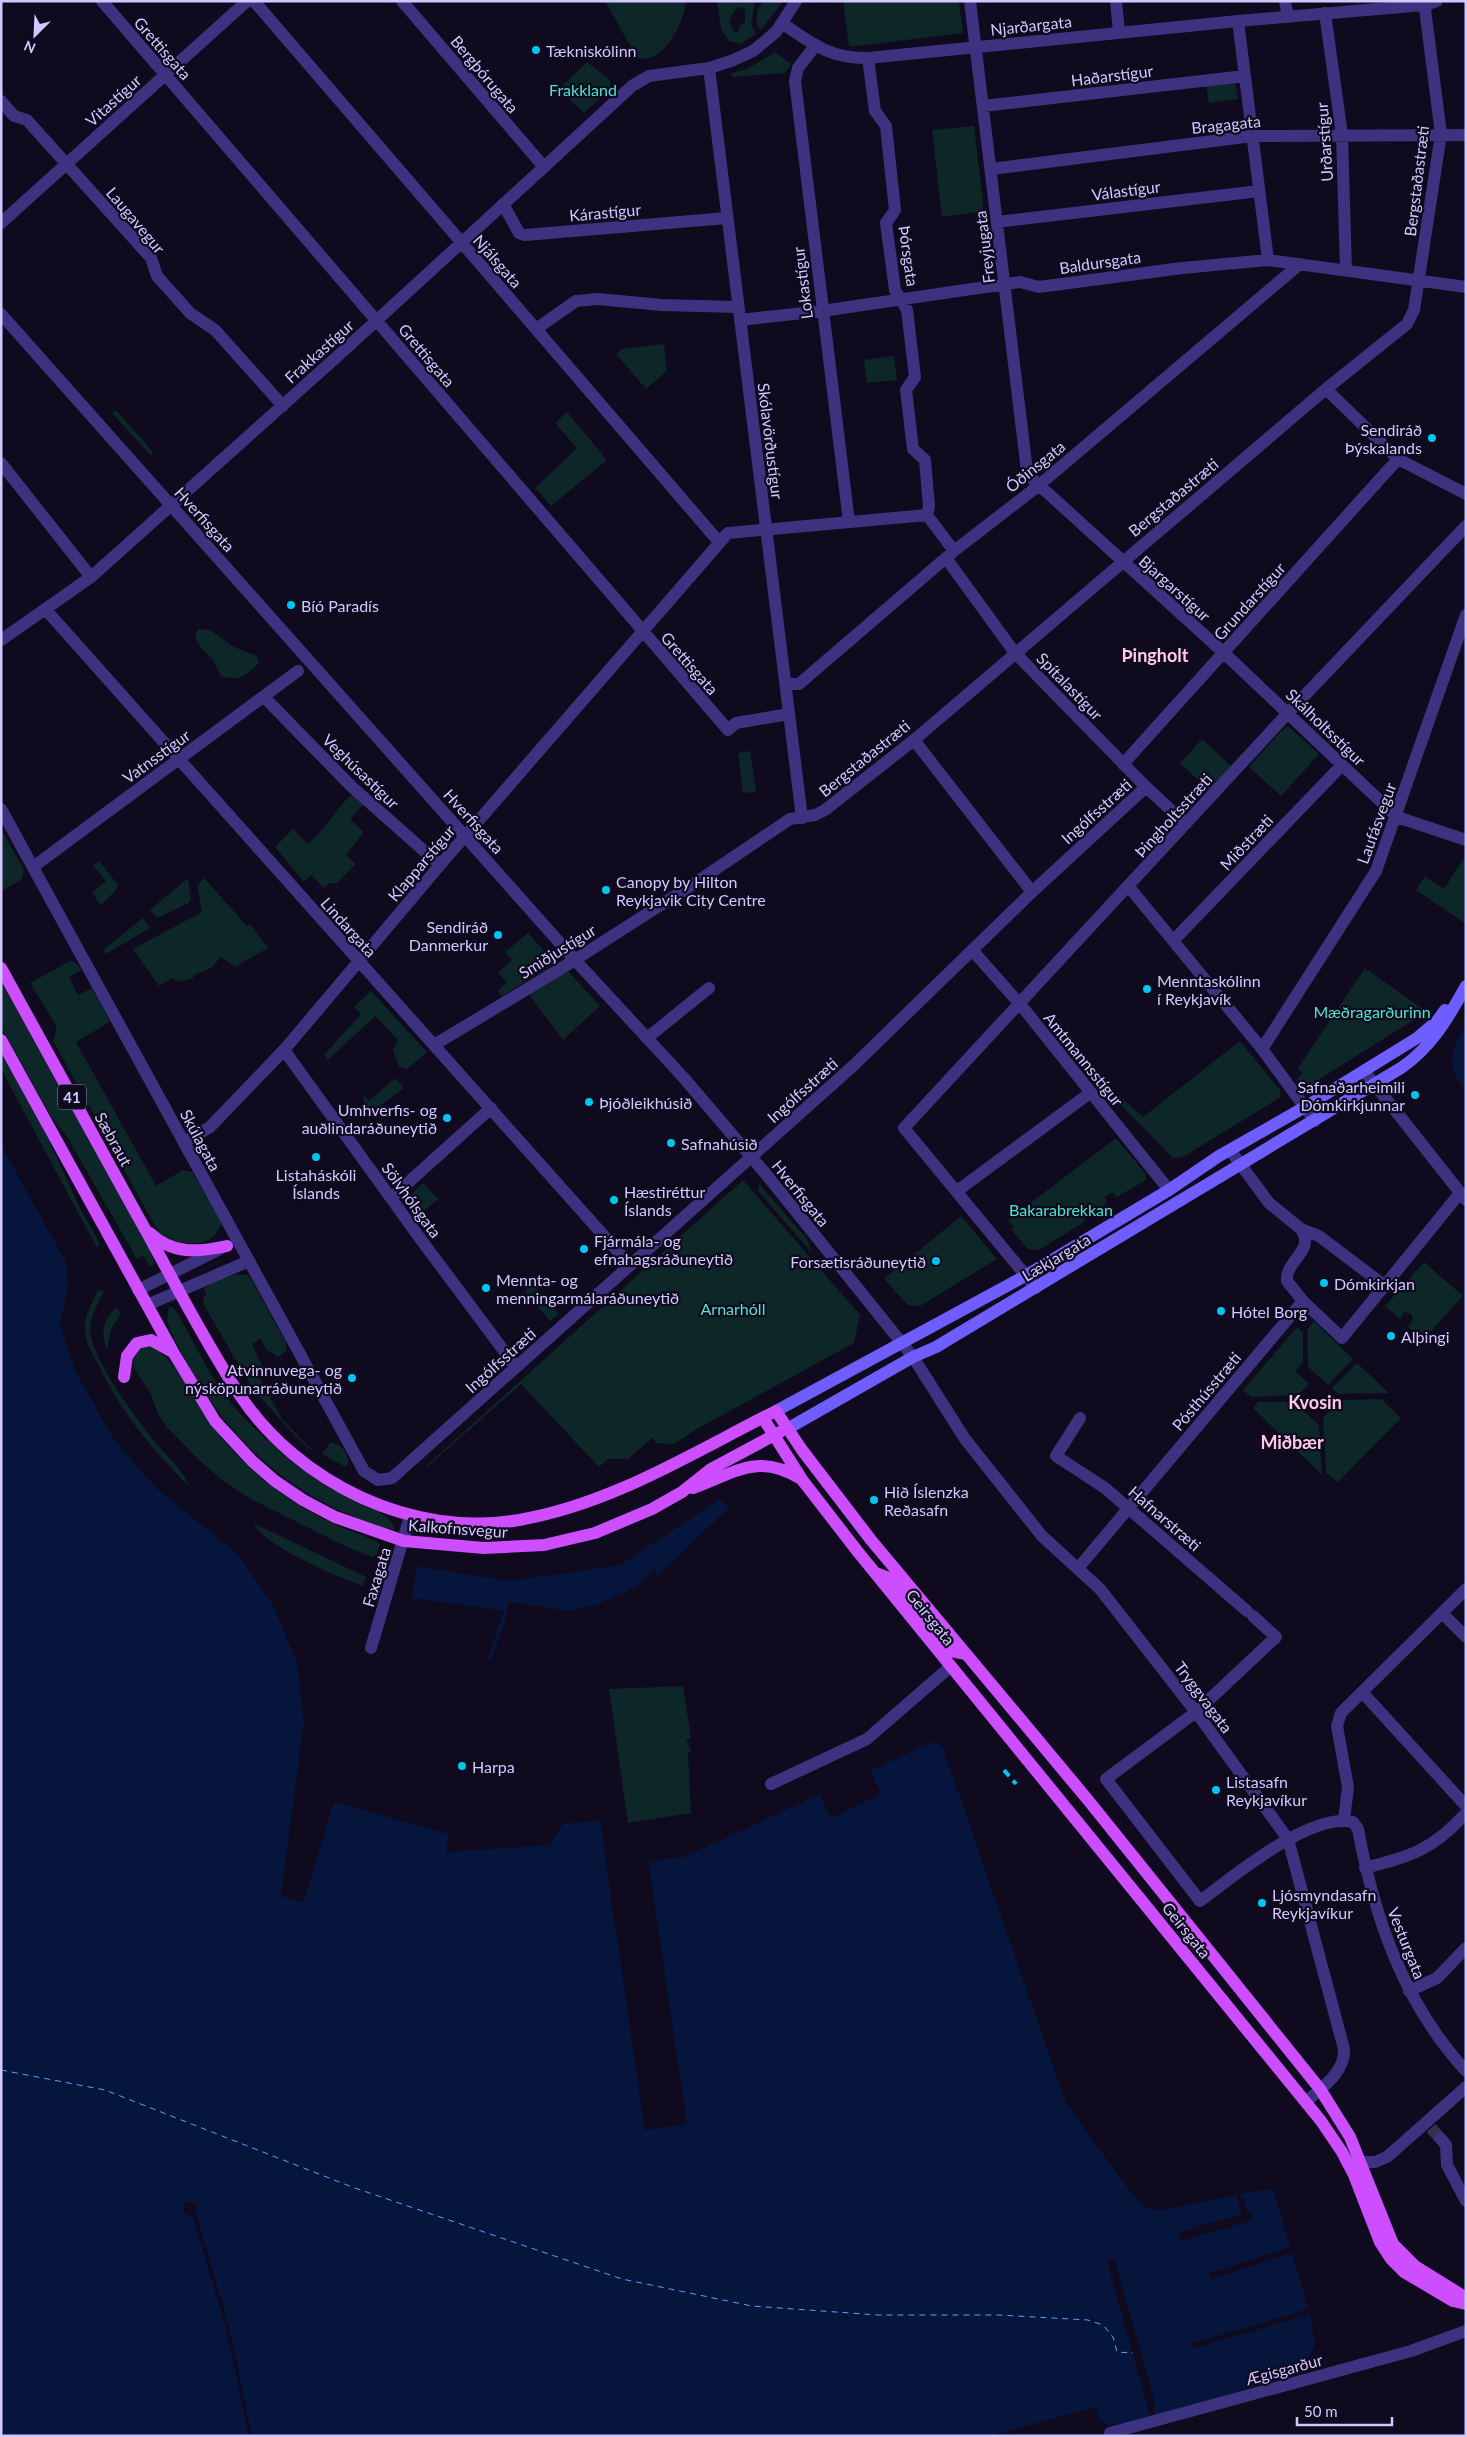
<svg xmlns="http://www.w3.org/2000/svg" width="1467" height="2437" viewBox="0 0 1467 2437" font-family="Lato,sans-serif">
<rect width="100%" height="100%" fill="#0f0a1e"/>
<!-- green -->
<path fill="#0d2628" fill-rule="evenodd" d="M605 1H686C684 23 664 65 637 58Z
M717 1H755L751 25 756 34 740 44 729 41 721 29ZM739 7 745 10V23L740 25 738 31 735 33 729 21 735 10Z
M763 1H783L761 30C753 22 757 10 763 1Z
M843 1H959L963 33 849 47Z
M775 52 791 64 785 73 732 77V73L747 69Z
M587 62 610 80 611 88 584 113 559 89Z
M1235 80 1238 99 1209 103 1206 84Z
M974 126 984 211 942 217 932 130Z
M664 344 667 371 646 389 616 354 622 349Z
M894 356 897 380 867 383 864 360Z
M116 410 153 452 151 456 112 413Z
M567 412 607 460 551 506 535 488 577 448 555 423Z
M198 629 210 630 234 647 257 656 259 663C247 675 239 682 221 676L213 660 198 644 195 636Z
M1288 726 1319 754 1281 796 1249 767 1279 733Z
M1202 739 1231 766 1209 790 1180 763Z
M750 751 756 792 743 793 738 753Z
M351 795 363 805 350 819 364 832 346 855 356 864 337 883H330L324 888 311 875 304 882 275 847 293 829 308 844C326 829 334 811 351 795Z
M1 829 24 870 21 880 1 891Z
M1466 855V924L1416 890 1425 876 1444 889Z
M99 861 118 885 116 890 101 905 92 893 106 881 93 866Z
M188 878 191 900 187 904 157 918 150 910Z
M204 878 247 926 250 924 268 948 235 967 221 957 211 968 194 975 193 978 178 982 173 978 159 986 133 949 202 912 197 885Z
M143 918 150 928 106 954 103 950Z
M528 933 555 963 502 996 498 991 507 982 498 973 512 960 505 952Z
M70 961 76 963 82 970 69 977 78 995 92 988 110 1022 76 1042 156 1186 183 1170 192 1172 223 1224C217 1228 218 1233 213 1237 204 1245 188 1243 177 1242L175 1245 159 1233 53 1041 56 1031V1025L30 983Z
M1365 968 1424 1010 1420 1016 1310 1085 1301 1084 1297 1079 1302 1073 1298 1068Z
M568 971 600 1006 563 1040 529 995Z
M1 980 150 1250 155 1264 150 1267 143 1255 137 1259 66 1135 52 1118 1 1027Z
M371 991 427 1052 407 1069 399 1067 393 1050 398 1040 375 1016 328 1060 324 1055 361 1014 354 1007Z
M1240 1041 1280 1090 1281 1097 1181 1158H1173L1115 1099 1119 1096 1143 1117Z
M1 1051 41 1123 79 1206 100 1244 97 1248 1 1069Z
M395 1078 404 1088 367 1115 363 1095 369 1101Z
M1116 1138 1146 1174V1180L1117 1197 1112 1192 1105 1197 1107 1203 1085 1217 1084 1222 1039 1250 1028 1249 1011 1230 1014 1227 1008 1220Z
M743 1180 860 1315 854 1343 697 1429 674 1444 656 1443 652 1438 628 1459H608L599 1467 521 1384 428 1466 427 1465Z
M423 1183 438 1199 424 1211 432 1221 424 1228 405 1200Z
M759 1184 807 1239 812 1253 758 1191Z
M961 1216 997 1259 920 1306 908 1305 884 1279Z
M1424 1262 1463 1296 1423 1340 1407 1326 1413 1321 1411 1314 1404 1312 1400 1319 1385 1306Z
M236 1274 247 1275 251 1279 286 1343V1351L278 1357 266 1349 261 1339 252 1344 263 1368 256 1372 282 1419 319 1457 295 1436 252 1388 204 1305 203 1299 206 1294 204 1288 218 1280Z
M531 1285 535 1287 559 1314 550 1321 527 1294 526 1290Z
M98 1290 104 1292C98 1303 91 1315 90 1328 90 1358 139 1423 159 1446 169 1459 183 1470 189 1486 152 1450 120 1411 98 1364 92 1353 85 1342 85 1329 84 1315 93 1302 98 1290Z
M169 1306 174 1308 179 1316C195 1344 209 1375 229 1401 253 1430 295 1466 326 1486 342 1496 392 1511 395 1529 384 1532 363 1521 352 1516 263 1478 211 1416 170 1330L167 1320Z
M117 1307 121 1314 111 1329 107 1350C100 1333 103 1319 117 1307Z
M1314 1321 1353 1359 1328 1385 1308 1367 1307 1330Z
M1297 1327 1303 1332V1362L1295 1371 1309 1384 1298 1395 1251 1397 1243 1390Z
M150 1345C180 1362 191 1400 212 1426 243 1467 284 1500 330 1522 345 1530 361 1534 376 1541L380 1545 376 1555 372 1557 341 1544 251 1499 225 1482 200 1461 165 1425 158 1414 151 1394 135 1370 132 1357 139 1348Z
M1357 1363 1389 1393 1339 1394 1332 1388Z
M1381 1399 1401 1418 1338 1482 1326 1473 1323 1418 1339 1400Z
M1258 1402H1294L1319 1425 1322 1475 1253 1408Z
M330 1443C342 1443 345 1451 349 1461L346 1467 322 1454Z
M253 1523 366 1577 363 1586C336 1576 266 1547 253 1523Z
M683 1686 691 1738 686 1740 692 1752 688 1753 691 1813 628 1823 609 1689Z"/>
<!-- water -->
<path fill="#06153b" d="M1466 1025V1092C1447 1066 1448 1052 1466 1025Z
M1 1145 66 1262 68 1287 60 1325 75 1370 113 1438 156 1488 237 1553 273 1605 297 1663 304 1721 281 1896 303 1903 334 1802 449 1834 446 1852 550 1845 563 1824 600 1820 645 2129 686 2124 648 1861 684 1857 930 1743H939L943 1748 1066 2103 1135 2198 1146 2208 1160 2210 1273 2188 1310 2314 1315 2345 1301 2372 1144 2421 1108 2425 1099 2420 1096 2408 989 2436H252L229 2327 196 2213 197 2205 190 2201 183 2204V2211L187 2215 193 2216 226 2328 249 2436H1Z
M720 1499 730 1507 658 1575 654 1568 638 1586 597 1605 569 1611 509 1602 506 1611 412 1598 417 1566 509 1581 620 1565Z"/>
<!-- pier -->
<path fill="#0f0a1e" d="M871 1771 881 1794 831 1818 820 1795Z
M646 1861H648L687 2124 645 2130 607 1867H609L647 2127 684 2122Z
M1242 2195 1247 2212H1250L1253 2220 1181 2241 1179 2232 1242 2214 1237 2196Z
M1291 2247 1293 2253 1211 2279 1209 2273Z
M1114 2258 1156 2406 1153 2407 1157 2418 1151 2420 1107 2260Z
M1308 2309 1310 2314 1192 2349 1190 2344Z
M1096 2407 1099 2420 1109 2427 1097 2422 1094 2411 999 2436H989Z"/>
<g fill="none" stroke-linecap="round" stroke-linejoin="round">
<!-- stream -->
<path stroke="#06153b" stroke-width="4" d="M490 1658 506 1611"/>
<!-- ferry -->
<path stroke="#55a2ff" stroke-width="1" stroke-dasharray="6 5" stroke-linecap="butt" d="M1 2070 105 2090 352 2187 622 2279 752 2306 878 2315H999L1088 2320 1103 2325 1113 2337 1117 2352 1133 2353"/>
<!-- minor-tunnel -->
<path stroke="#36304b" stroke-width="12" stroke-dasharray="12 6" stroke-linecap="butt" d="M1431 2128 1440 2138"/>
<!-- minor -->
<path stroke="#3c3280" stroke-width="12" d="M102 1 728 730 736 723 789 714
M254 1 719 542
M970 1 1027 471 1029 476 1224 653 1397 817 1466 840
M1116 1 1119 32
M1285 1 1288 17
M1325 13 1342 135 1346 270
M1238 21 1268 260
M815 46 798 68 795 81 849 522
M868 58 875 111 886 126 895 210 886 223 895 290 907 310 915 377 906 390 913 449 925 460 929 506 927 515
M1 101 14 116 27 120 151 258 157 276 190 313 215 330 283 406
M983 106 1245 76
M991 169 1253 136 1466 135
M503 204 519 233 525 235 727 218
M997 222 1259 191
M1 223 247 1
M740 320 822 311 1020 282 1039 287 1182 268 1268 260 1466 287
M536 329 576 301 598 299 662 305 738 307
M1326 389 1398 459 1466 494
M1 463 91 577
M927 515 954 551
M946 558 1015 653 1146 787 1186 824
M46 610 630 1265
M1 640 91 577 340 354 544 167
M786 684H799L954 551 1038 486 1300 264
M264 697 352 787 440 865
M914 740 1032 892
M1123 764 1398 459
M33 867 298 671
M1129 887 1262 1049 1315 1121
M1173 941 1342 765
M972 950 1020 1004 1169 1190
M647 1038 709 988
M434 1045 570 963 695 883 790 819 815 815 825 810 914 740 1326 389 1407 324 1414 310 1441 134 1424 1
M1262 1049 1376 871 1466 615
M284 1050 419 1237 516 1367
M1364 1071 1466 1200
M184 1142 210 1127 284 1050 440 865 728 533 927 515
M1230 1150 1269 1203 1301 1229 1319 1236 1385 1286
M957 1191 1090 1093
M391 1198 491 1108
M1301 1229C1316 1251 1285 1260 1287 1281L1303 1301 1342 1338 1460 1193
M249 1261 364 1471 378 1480 392 1478 853 1066 1032 892 1146 787
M1036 1288 904 1128 1288 713 1466 526
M913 1357 965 1439 1042 1536 1100 1589 1196 1712 1288 1839 1344 2049C1345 2073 1322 2087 1306 2102
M1080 1418 1056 1456 1105 1488 1247 1611
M1079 1567 1303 1301
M1442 1613 1466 1637
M1253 1616 1276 1637 1196 1712 1106 1779 1200 1901C1234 1876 1310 1812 1353 1822L1358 1829C1374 1917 1404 2004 1466 2071
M371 1648 410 1516
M1362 1692 1466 1806
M771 1784 867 1739 950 1667
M1344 1820 1348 1787 1337 1726 1341 1713 1349 1705 1466 1589
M1365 1868C1411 1856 1433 1850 1466 1813
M1409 1991 1437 1978 1466 1948
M1440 2138 1446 2145 1447 2165 1466 2201
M1362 2162H1375L1387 2157 1466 2087
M1110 2433 1411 2351 1466 2331"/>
<!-- tertiary -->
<path stroke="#3c3280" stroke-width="12" d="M402 1 544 167 632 86 649 76 709 68 731 61 753 51 776 32 796 1
M783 24C813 44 830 59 868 58L1238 21 1425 5 1437 1
M709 68 802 818
M1 314 575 960 683 1077 765 1173 913 1357
M1 809 249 1261 147 1305
M138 1290 220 1249"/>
<!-- secondary -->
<path stroke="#6f5eff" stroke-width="12" d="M776 1411 1027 1275 1169 1190 1219 1156 1305 1107 1417 1038 1437 1021 1445 1010
M787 1429 913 1357 936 1347 1401 1068C1432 1047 1448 1018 1466 986"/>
<!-- primary -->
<path stroke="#cc4eff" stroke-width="12" d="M1 968C46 1050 91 1131 136 1213 170 1273 201 1336 239 1394 299 1484 412 1538 519 1520 612 1504 692 1453 776 1411L802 1450 871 1540 1088 1800 1320 2089 1350 2137 1393 2244 1415 2266 1460 2294 1466 2301
M1 1040 173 1352 215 1421 252 1461 275 1481 303 1500 335 1517 404 1541 484 1548 544 1545 595 1533 652 1509 682 1492 711 1469 780 1432
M150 1233C172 1255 199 1252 227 1246
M124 1377 127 1356 137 1343 151 1340 171 1351
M763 1418 803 1481 858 1552 1321 2121 1342 2152 1354 2175 1380 2242 1391 2259 1404 2272 1453 2301 1466 2304
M693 1488C735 1473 758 1452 801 1479
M876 1573 892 1579 951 1651 966 1654"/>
<!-- rail -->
<path stroke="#00c5f2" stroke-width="4" stroke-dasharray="8 6" stroke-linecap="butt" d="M1004 1770 1016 1784"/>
</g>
<!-- markers -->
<g fill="#00c5f2" stroke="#0f0a1e" stroke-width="2">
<circle cx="536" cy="50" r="5"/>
<circle cx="1432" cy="438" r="5"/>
<circle cx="291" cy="605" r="5"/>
<circle cx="606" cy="890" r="5"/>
<circle cx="498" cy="935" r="5"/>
<circle cx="1147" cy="989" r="5"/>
<circle cx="1415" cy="1095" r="5"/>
<circle cx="589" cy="1102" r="5"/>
<circle cx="447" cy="1118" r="5"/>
<circle cx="671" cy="1143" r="5"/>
<circle cx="316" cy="1157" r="5"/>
<circle cx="614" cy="1200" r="5"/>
<circle cx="584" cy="1249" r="5"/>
<circle cx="936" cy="1261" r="5"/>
<circle cx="1324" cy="1283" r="5"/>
<circle cx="486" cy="1288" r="5"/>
<circle cx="1221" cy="1311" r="5"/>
<circle cx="1391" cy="1336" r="5"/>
<circle cx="352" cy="1378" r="5"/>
<circle cx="874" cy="1500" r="5"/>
<circle cx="462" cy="1766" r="5"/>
<circle cx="1216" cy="1790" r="5"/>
<circle cx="1262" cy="1903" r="5"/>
</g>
<g text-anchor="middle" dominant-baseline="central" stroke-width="4.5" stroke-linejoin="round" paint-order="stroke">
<!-- shield labels -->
<rect fill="#0f0a1e" stroke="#988ebc" stroke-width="1" x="58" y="1084.5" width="28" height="25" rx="4"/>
<g font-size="15" font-weight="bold" fill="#d2c7ff">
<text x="72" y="1097">41</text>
</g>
<!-- street labels -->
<g font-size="16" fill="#d2c7ff" stroke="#0f0a1e">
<text transform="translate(1031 25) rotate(-6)">Njarðargata</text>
<text transform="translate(163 48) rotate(49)">Grettisgata</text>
<text transform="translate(485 74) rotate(50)">Bergþórugata</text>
<text transform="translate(1112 75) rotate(-7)">Haðarstígur</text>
<text transform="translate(113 100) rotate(-42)">Vitastígur</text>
<text transform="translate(1226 124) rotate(-6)">Bragagata</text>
<text transform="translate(1324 142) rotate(-94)">Urðarstígur</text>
<text transform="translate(1416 181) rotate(-83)">Bergstaðastræti</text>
<text transform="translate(1126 190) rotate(-7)">Válastígur</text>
<text transform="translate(605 212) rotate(-5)">Kárastígur</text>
<text transform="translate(136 220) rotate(50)">Laugavegur</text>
<text transform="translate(984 247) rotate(-97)">Freyjugata</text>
<text transform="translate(909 256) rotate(82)">Þórsgata</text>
<text transform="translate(498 261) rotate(49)">Njálsgata</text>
<text transform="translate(1100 262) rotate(-8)">Baldursgata</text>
<text transform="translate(802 283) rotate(-97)">Lokastígur</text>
<text transform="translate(319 351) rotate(-42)">Frakkastígur</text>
<text transform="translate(427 355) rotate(50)">Grettisgata</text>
<text transform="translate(771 441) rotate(83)">Skólavörðustígur</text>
<text transform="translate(1035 466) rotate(-39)">Óðinsgata</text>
<text transform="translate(1173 497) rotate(-40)">Bergstaðastræti</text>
<text transform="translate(205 519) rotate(48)">Hverfisgata</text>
<text transform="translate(1175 588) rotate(42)">Bjargarstígur</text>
<text transform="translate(1249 601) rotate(-48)">Grundarstígur</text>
<text transform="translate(690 663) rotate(49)">Grettisgata</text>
<text transform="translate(1070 686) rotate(46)">Spítalastígur</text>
<text transform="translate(1326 727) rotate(44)">Skálholtsstígur</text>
<text transform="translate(156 756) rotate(-36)">Vatnsstígur</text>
<text transform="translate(864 758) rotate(-39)">Bergstaðastræti</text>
<text transform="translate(361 771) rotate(44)">Veghúsastígur</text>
<text transform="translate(1096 811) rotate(-42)">Ingólfsstræti</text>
<text transform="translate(1173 815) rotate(-48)">Þingholtsstræti</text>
<text transform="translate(474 821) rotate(48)">Hverfisgata</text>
<text transform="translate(1376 823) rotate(-70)">Laufásvegur</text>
<text transform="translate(1246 842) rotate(-47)">Miðstræti</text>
<text transform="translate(421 863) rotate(-50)">Klapparstígur</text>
<text transform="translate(349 927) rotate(48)">Lindargata</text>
<text transform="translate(557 951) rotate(-32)">Smiðjustígur</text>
<text transform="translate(1084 1059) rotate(51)">Amtmannsstígur</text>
<text transform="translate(802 1090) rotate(-42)">Ingólfsstræti</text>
<text transform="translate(114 1139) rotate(61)">Sæbraut</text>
<text transform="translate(201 1140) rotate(62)">Skúlagata</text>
<text transform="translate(801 1193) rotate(51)">Hverfisgata</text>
<text transform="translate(412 1200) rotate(54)">Sölvhólsgata</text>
<text transform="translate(1056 1257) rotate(-31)">Lækjargata</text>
<text transform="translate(500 1360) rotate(-42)">Ingólfsstræti</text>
<text transform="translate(1206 1391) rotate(-50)">Pósthússtræti</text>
<text transform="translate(1165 1518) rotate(41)">Hafnarstræti</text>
<text transform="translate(458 1528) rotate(4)">Kalkofnsvegur</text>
<text transform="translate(376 1577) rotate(-73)">Faxagata</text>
<text transform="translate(931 1617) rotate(51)">Geirsgata</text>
<text transform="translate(1204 1697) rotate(53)">Tryggvagata</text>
<text transform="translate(1187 1930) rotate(51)">Geirsgata</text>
<text transform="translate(1407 1943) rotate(68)">Vesturgata</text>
<text transform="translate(1284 2369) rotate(-15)">Ægisgarður</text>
</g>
<!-- poi labels -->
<g font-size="16" fill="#d2c7ff" stroke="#0f0a1e" text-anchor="start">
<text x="546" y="50">Tækniskólinn</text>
<text x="1422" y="429" text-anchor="end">Sendiráð<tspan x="1422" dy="18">Þýskalands</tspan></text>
<text x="301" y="605">Bíó Paradís</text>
<text x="616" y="881">Canopy by Hilton<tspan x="616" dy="18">Reykjavik City Centre</tspan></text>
<text x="488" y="926" text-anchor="end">Sendiráð<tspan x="488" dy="18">Danmerkur</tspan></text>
<text x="1157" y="980">Menntaskólinn<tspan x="1157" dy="18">í Reykjavík</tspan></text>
<text x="1405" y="1086" text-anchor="end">Safnaðarheimili<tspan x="1405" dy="18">Dómkirkjunnar</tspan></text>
<text x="599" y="1102">Þjóðleikhúsið</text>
<text x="437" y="1109" text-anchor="end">Umhverfis- og<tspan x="437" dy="18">auðlindaráðuneytið</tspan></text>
<text x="681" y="1143">Safnahúsið</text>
<text x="316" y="1174" text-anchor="middle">Listaháskóli<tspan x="316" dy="18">Íslands</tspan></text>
<text x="624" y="1191">Hæstiréttur<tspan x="624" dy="18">Íslands</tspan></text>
<text x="594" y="1240">Fjármála- og<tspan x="594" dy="18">efnahagsráðuneytið</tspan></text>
<text x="926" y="1261" text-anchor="end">Forsætisráðuneytið</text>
<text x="496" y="1279">Mennta- og<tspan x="496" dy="18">menningarmálaráðuneytið</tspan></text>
<text x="1334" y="1283">Dómkirkjan</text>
<text x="1231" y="1311">Hótel Borg</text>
<text x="1401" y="1336">Alþingi</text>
<text x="342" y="1369" text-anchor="end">Atvinnuvega- og<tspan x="342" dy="18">nýsköpunarráðuneytið</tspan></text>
<text x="884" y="1491">Hið Íslenzka<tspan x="884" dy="18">Reðasafn</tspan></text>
<text x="472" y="1766">Harpa</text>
<text x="1226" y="1781">Listasafn<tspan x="1226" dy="18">Reykjavíkur</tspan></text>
<text x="1272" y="1894">Ljósmyndasafn<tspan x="1272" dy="18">Reykjavíkur</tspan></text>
</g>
<!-- park labels -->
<g font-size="16" fill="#4de5cc" stroke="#0f0a1e">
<text x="583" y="89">Frakkland</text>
<text x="1372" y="1011">Mæðragarðurinn</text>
<text x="1061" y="1209">Bakarabrekkan</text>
<text x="733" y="1308">Arnarhóll</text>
</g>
<!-- neighbourhood labels -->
<g font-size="18" font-weight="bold" fill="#ffc9e7" stroke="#0f0a1e">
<text x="1155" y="655">Þingholt</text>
<text x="1315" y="1402">Kvosin</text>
<text x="1292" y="1442">Miðbær</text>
</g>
</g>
<!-- border -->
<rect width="1467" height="2437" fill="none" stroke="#d2c7ff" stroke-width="5"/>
<!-- north arrow -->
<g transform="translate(35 35) rotate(204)" stroke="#0f0a1e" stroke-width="4" paint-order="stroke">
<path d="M0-4L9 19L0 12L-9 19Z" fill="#d2c7ff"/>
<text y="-8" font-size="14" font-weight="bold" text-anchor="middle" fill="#d2c7ff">N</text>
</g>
<!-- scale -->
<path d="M1297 2417v8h95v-8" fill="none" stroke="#d2c7ff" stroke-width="2.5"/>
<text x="1304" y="2417" font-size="15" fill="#d2c7ff" stroke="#0f0a1e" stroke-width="4" paint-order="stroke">50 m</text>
</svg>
